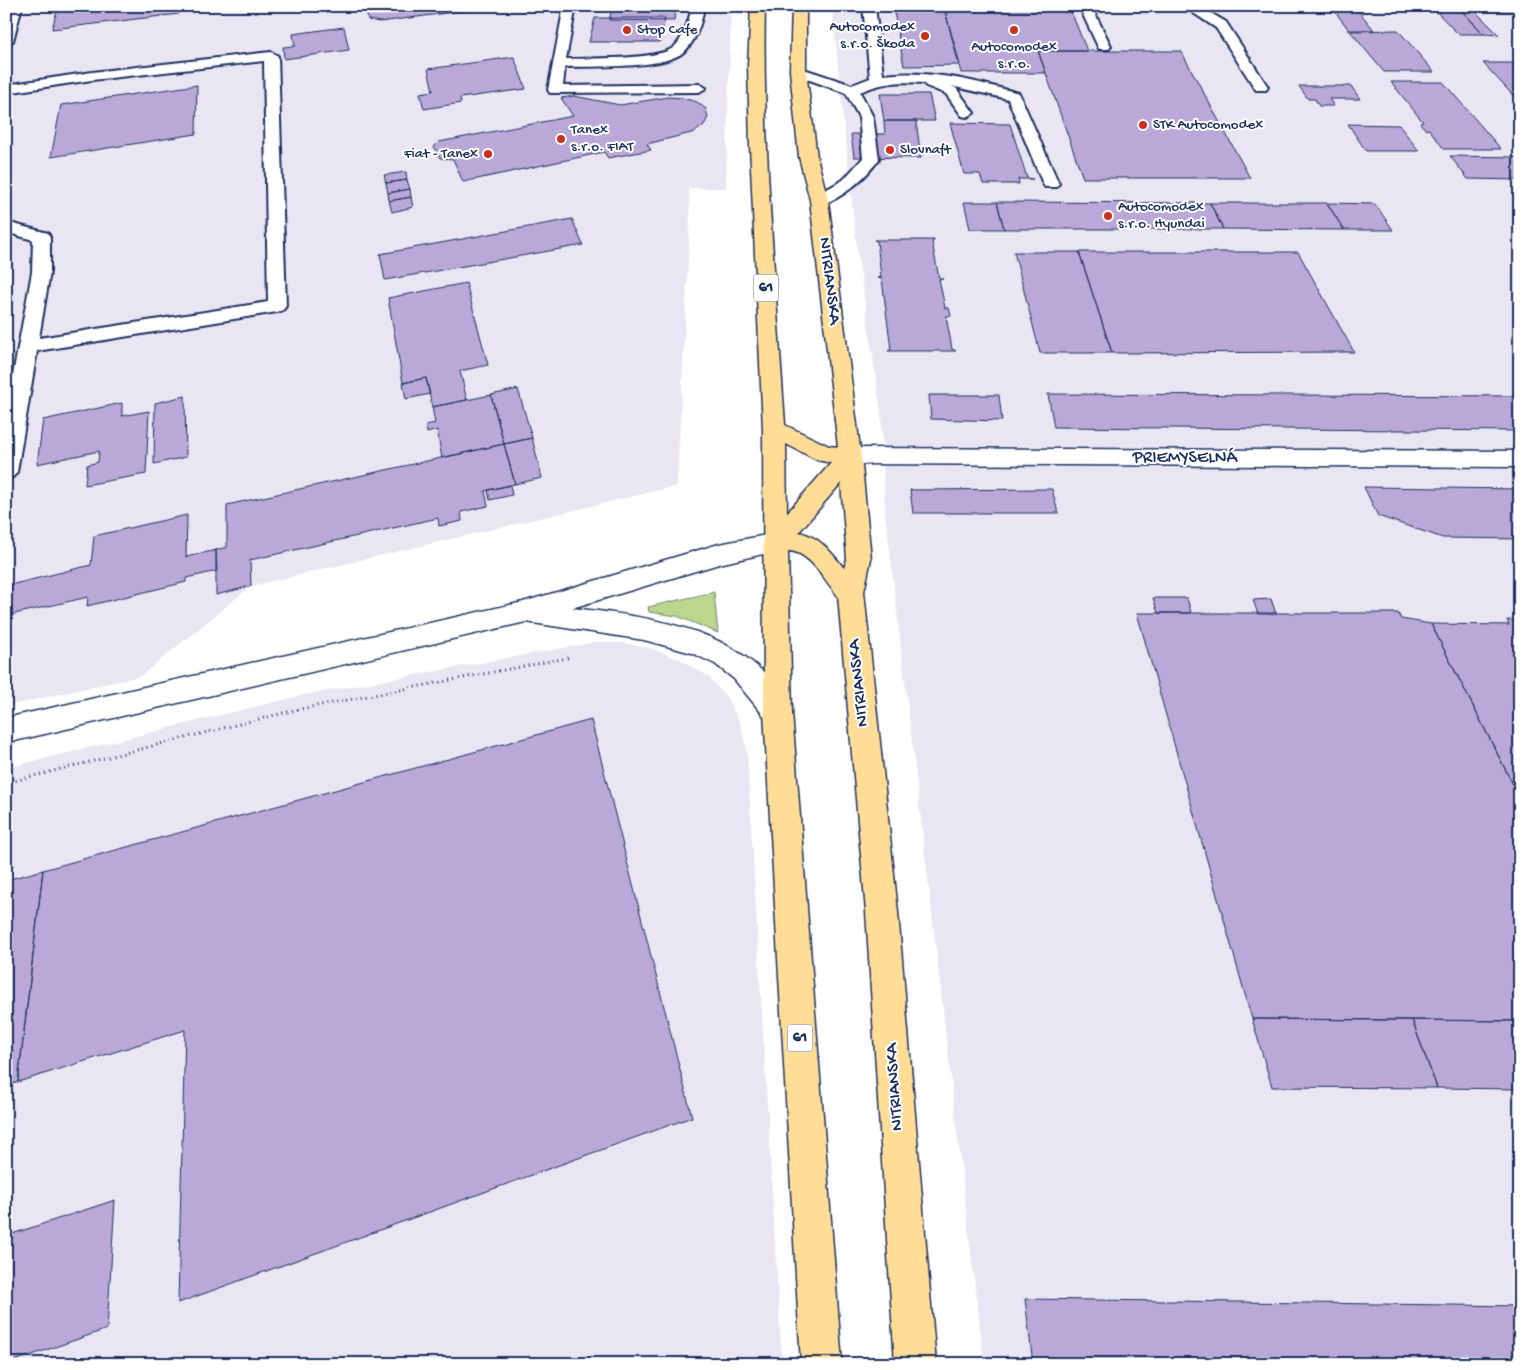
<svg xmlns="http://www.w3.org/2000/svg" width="1526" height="1370" viewBox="0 0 1526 1370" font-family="'Gochi Hand',sans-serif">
<rect width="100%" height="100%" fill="#fff"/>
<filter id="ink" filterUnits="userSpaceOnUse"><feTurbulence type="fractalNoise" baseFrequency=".02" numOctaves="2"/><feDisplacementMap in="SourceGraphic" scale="10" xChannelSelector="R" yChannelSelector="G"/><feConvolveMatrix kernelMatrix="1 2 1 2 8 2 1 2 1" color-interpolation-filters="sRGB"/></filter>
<g filter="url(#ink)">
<!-- built -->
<path fill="#eae5f3" d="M6 6H731L726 188H689L690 220 677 486 251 586 141 676 6 706Z
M832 6H1520V1364H984L885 509 881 412 856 242Z
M596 642 622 643 650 648 681 660 708 676 727 698 741 725 747 752 782 1364H6V768L299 696Z"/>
<!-- green -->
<path fill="#bbd78e" stroke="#6b8376" d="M714 592 718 633 677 616 649 612 648 607Z"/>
<!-- building -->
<path fill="#baa9d8" stroke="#1b2f5e" d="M58 6H179V14L52 29Z
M365 6H484V8L380 22 368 20Z
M613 6H676L674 21 609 20Z
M1431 6H1457L1484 34H1458Z
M1457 6H1520V11H1475L1499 35 1484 34Z
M893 7H944L960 65 904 66Z
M944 7H1036V9H1070L1087 51H1038L1046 73H961Z
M1333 9H1357L1374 30H1349Z
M595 18H665L660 42H589Z
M344 27 349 50 284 59 283 47 295 46 293 34Z
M1398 30 1434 72H1384L1350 31Z
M1038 51H1181L1250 178H1083Z
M514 57 526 89 460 98 461 103 424 109 420 93 433 91 428 69Z
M1483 63H1512L1520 72V103Z
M1391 82H1443L1501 149H1444L1429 129 1426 130 1420 123 1423 122Z
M197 85 196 134 51 157 61 105Z
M1299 86H1351L1360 99H1329L1334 106H1319L1315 99H1308Z
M880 94H929L935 121H884Z
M574 96 620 105 668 97 683 98 697 102 706 109 708 117 704 125 695 132 647 144 651 150 608 158 604 152 463 182 453 159 440 158 434 147 439 142 573 116 561 98Z
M884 121H916L921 158 854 157 851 134H885Z
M950 123 1010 124 1027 178 1033 179H1018L1019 184H983L980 174H964Z
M1348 124 1399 125 1419 151H1366Z
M1450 156 1519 157 1520 180 1468 179Z
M406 172 407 180 386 183 384 175Z
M407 180 410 189 388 193 386 183Z
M410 189 411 197 389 201 388 193Z
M411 197 413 207 392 212 389 201Z
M964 202H997L1004 229H970Z
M997 202 1210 203 1223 229H1004Z
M1210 203H1327L1344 230 1223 229Z
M1327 203 1375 204 1393 230H1344Z
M572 219 583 245 385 280 380 254Z
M874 240H935L932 242 939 278 943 279H939L945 308H949L951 316H946L952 349 956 351H888L891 349 882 279 878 278 881 277 877 241Z
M1014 252H1079L1112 353H1040Z
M1079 252H1298L1354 352 1112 353Z
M466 283 488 365 460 371 467 400 432 407 426 378 403 383 388 298Z
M426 378 430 394 406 399 403 383Z
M518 389 532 438 504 444 491 395Z
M1048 394 1520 396V431L1054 427Z
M491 395 504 444 442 458 437 430 427 433 426 425 435 423 432 407Z
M929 395H999L1002 421 931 419Z
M185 396 186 457 154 464 155 403Z
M122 403V416L149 411 146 474 85 485 87 465 98 462 99 451 37 464 43 420Z
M532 438 542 478 515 484 504 444Z
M504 444 515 484 485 491 488 506 461 512 462 521 439 526 438 518 250 560 251 586 216 595V550L227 547V505Z
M510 485 512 495 490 500 488 490Z
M1364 487 1520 489V539L1443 538 1378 516Z
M1052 489 1058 513H913L910 490Z
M187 515 186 557 216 550 217 571 186 578V582L87 606 88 597 6 616V586L91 565 94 536Z
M1153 598H1187L1191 613H1158Z
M1271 599 1276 614H1258L1253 600Z
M1137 613H1398L1401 619 1431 624 1520 798V1021L1252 1019Z
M1507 620 1520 621V798L1431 624 1509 625Z
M591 720 692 1117 178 1303 185 1030 18 1082 43 870Z
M43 870 18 1082 6 1086V880Z
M1252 1019 1412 1020 1437 1088 1272 1087Z
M1412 1020 1520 1021V1089L1437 1088Z
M115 1200 107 1329 6 1364V1236Z
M1025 1299 1520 1306V1364H1033Z"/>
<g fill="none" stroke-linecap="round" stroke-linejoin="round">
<defs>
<path id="lane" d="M10 6H22L13 41 6 45V17Z
M564 6H576L566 59C589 58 656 60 673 48 684 39 689 20 692 6H704C702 22 695 45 681 54 658 69 593 66 565 67L563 86 699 84 706 88 699 92 550 93 548 90Z
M863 6H875L883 75C929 69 975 81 1019 93L1059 184 1057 187H1045L1043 184 1008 99 951 86 956 88 974 113 967 117 962 116 946 94 926 86 924 83C901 81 882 82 860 92L873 117 879 159C868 175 834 209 813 203L811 200 813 197 843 180 863 158 859 117 846 93 793 74 791 71 798 67 852 85 870 78Z
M1079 6H1091L1111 46 1109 49H1099Z
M1183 6H1199L1226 22 1268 87 1266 90H1256L1216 28Z
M271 52 278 56 286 306 283 310 277 312 37 351 17 472 13 477 6 480V413L32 272 33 240 6 232V222L48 233 50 237V272L39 338 268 302 264 61 92 80 6 93V85L92 72Z"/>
<path id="street" d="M850 448 1520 451V467L850 464 842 462 839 456 842 450Z
M777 533 786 535 789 542 786 549 719 564 572 608C653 617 752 629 792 712L788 721 778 724 768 721 734 679 715 664 692 653 644 640 526 622 6 743V718L523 602 719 544Z"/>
<path id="primary" d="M751 6H765C762 146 776 286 785 425L829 446 838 447 810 200 799 157 790 71 792 6H806V71L817 157 828 200 861 456 871 559 864 592 898 912 936 1364H895L866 912 838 596C825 581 810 551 788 551L792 712 842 1364H801L764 712 763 429 750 146 748 65ZM786 444 817 460 831 463 787 513ZM841 483 847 559 844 568C831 552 820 537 799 532Z"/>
</defs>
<!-- lane casing -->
<use href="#lane" stroke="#1b2f5e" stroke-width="4"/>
<!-- street casing -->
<use href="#street" stroke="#1b2f5e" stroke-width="3"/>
<!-- primary casing -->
<use href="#primary" stroke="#1b2f5e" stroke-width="3"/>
<!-- path -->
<path stroke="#1b2f5e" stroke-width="3" stroke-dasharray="1 4" stroke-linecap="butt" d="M6 783 295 710 572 657"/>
<!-- lane -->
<use href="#lane" fill="#fff" fill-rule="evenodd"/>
<!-- street -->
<use href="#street" fill="#fff" fill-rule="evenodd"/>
<!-- primary -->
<use href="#primary" fill="#ffdd96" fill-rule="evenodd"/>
</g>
</g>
<!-- markers -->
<g fill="#c8321e" stroke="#fff" stroke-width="2">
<circle cx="627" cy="30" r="5"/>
<circle cx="1014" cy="30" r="5"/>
<circle cx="925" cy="36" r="5"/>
<circle cx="1143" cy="125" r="5"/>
<circle cx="561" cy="139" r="5"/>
<circle cx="890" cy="150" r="5"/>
<circle cx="488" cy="154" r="5"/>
<circle cx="1108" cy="216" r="5"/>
</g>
<g text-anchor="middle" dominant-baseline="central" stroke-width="4" stroke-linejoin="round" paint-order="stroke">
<!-- far-poi labels -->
<g font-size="15" fill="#1b2f5e" stroke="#fff" text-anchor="start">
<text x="915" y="27" text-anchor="end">Autocomodex<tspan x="915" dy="17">s.r.o. Škoda</tspan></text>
<text x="637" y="30">Stop Cafe</text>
<text x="1014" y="47" text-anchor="middle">Autocomodex<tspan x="1014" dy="17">s.r.o.</tspan></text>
<text x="1153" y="125">STK Autocomodex</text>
<text x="571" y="130">Tanex<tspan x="571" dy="17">s.r.o. FIAT</tspan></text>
<text x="900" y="150">Slovnaft</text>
<text x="478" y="154" text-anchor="end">Fiat - Tanex</text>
<text x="1118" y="207">Autocomodex<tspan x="1118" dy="17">s.r.o. Hyundai</tspan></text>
</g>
<!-- shield labels -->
<g fill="#fff" stroke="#5f6d8e" stroke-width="1">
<rect x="753.5" y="274.5" width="25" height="27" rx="4"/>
<rect x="787.5" y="1024.5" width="25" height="27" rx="4"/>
</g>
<g font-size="16" font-weight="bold" fill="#1b2f5e">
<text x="766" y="288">61</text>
<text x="800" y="1038">61</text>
</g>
<!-- street labels -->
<g font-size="18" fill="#1b2f5e" stroke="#fff">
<text transform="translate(829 281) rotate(83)">NITRIANSKA</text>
<text x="1185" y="458">PRIEMYSELNÁ</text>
<text transform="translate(859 683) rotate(-96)">NITRIANSKA</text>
<text transform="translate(895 1087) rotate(-94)">NITRIANSKA</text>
</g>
</g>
<!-- margin -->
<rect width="1526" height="1370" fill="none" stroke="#fff" stroke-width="25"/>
<rect x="12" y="12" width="1501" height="1345" fill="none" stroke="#1b2f5e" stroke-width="2" filter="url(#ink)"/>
</svg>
